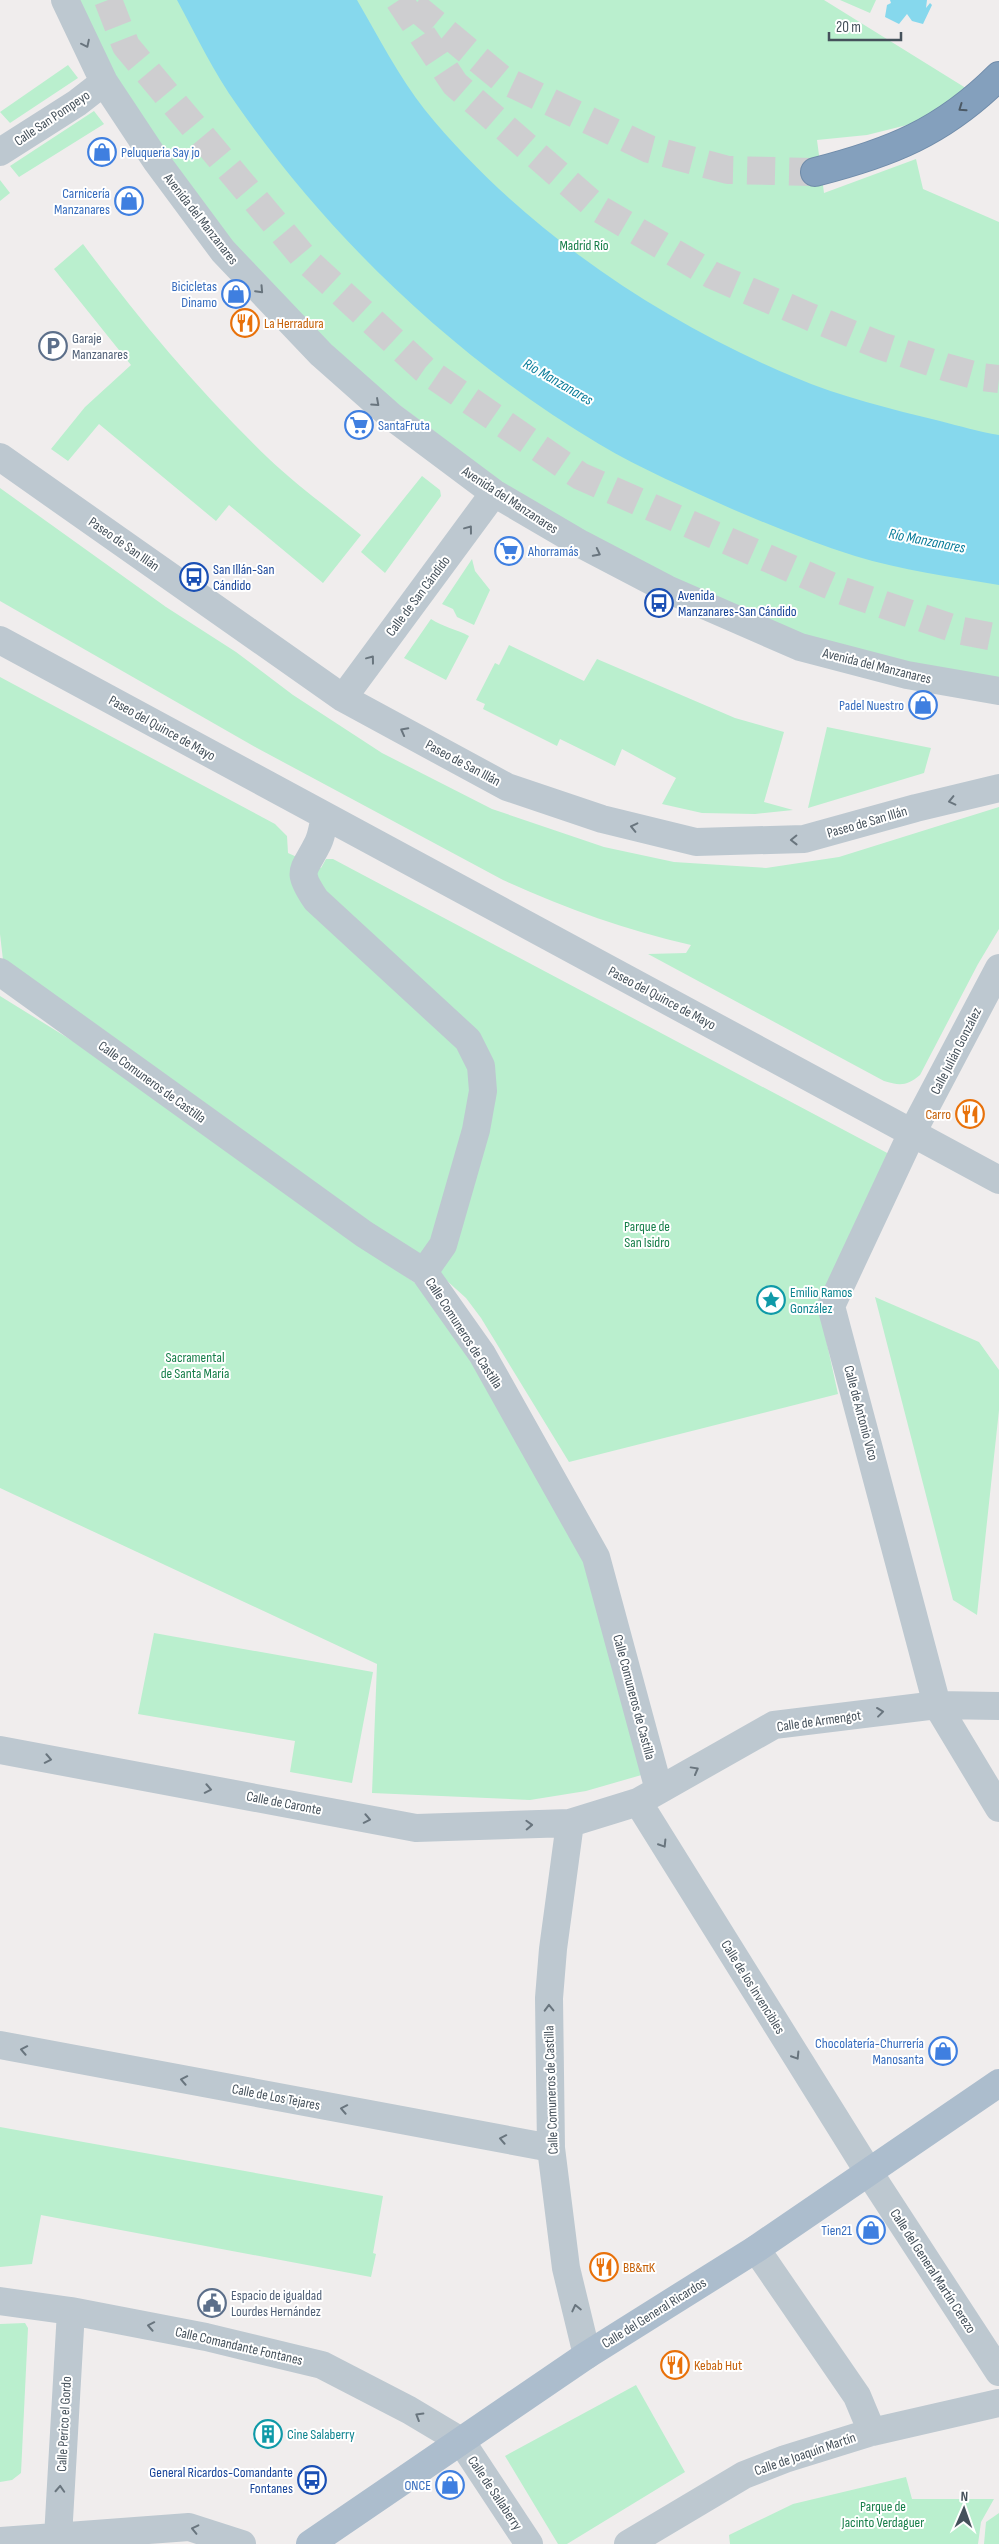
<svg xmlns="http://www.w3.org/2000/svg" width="999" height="2544" viewBox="0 0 999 2544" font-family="'Sofia Sans Condensed',sans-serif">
<rect width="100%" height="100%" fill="#f0eded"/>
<!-- green -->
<path fill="#baefce" d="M76 0H824L969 90 915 123 867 135 817 140 824 193 916 159 923 189 999 222V682L847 651 675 585 507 487 318 343 244 261 128 99Z
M840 0H876L870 13Z
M68 65 78 78 10 123 0 112Z
M94 111 104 124 19 177 10 166Z
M0 180 10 193 0 201Z
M83 244C139 320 199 391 267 457 296 485 330 509 361 535L323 583 229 505 216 521 99 424 68 461 51 449 85 407 131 365 54 269Z
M422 476 440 490 441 496 385 573 361 552Z
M0 488 166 607 236 652 293 695 382 753 492 809 604 847 674 862 766 868 839 857 999 807V929L978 964 920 1075C907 1086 900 1086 884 1081L648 954 686 953 691 945C625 930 564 908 503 880L257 748 0 601Z
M472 559 475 571 490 590 474 625 457 617 453 609 442 604Z
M431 619C443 627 456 629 469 636L446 680 404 658Z
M509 645 584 681 597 659 735 718 784 732 764 802 793 810 755 814 702 813 662 804 676 778 622 749 615 766 560 739 557 746 483 709 485 704 476 700 495 663 499 665Z
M0 677 275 824 287 836 288 853 321 868 326 859H333L891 1155 818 1303 838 1394 569 1462 481 1318 466 1298 446 1280 3 960 0 934Z
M827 727 931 748 924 773 808 808Z
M0 996 76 1043 286 1188 294 1198 428 1292 586 1540 645 1774 586 1791 530 1800 372 1793 377 1664 0 1488Z
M875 1297 979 1342 999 1370V1410L977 1615 953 1600Z
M154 1633 373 1672 352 1783 290 1772 295 1741 138 1714Z
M0 2127 383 2196 373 2253 376 2254 371 2277 41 2215 32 2264 0 2267Z
M25 2323 28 2328 21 2473 12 2480 0 2482V2324Z
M636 2385 685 2472 567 2544H558L505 2456Z
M906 2477 912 2499H994L981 2522 978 2544H730L729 2535 793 2504Z
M999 2513V2544H984L986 2522Z"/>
<!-- water -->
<path fill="#86d8ed" d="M177 0H357C378 36 399 77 425 110 519 226 657 320 794 377 841 397 891 409 940 421 960 426 979 432 999 435V585C951 577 901 570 855 556 813 543 772 526 732 509 688 489 641 469 599 444 458 360 331 240 237 105 214 73 196 35 177 0Z
M890 0H927L926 8 930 3 932 5 923 24 912 21 907 14 899 24 885 17 887 5 891 3Z"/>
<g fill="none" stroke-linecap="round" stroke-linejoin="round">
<!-- highway-tunnel -->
<path stroke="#ceced0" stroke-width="28" stroke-dasharray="28 14" stroke-linecap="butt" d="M108 0 126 46 305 259 424 369 580 476 840 590 958 630 999 638
M399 0 455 84 596 207 712 275 808 316 881 346 945 367 981 377 999 379
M414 6 502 79 649 149 728 170 815 172"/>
<defs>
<path id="highway" d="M815 172C890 153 943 132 999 76"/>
</defs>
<!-- highway casing -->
<use href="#highway" stroke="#6f8ba9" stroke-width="30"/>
<!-- minor -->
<path stroke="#bdc8d0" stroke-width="28" d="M65 0 104 82 157 162 223 251 321 354 391 416 494 493 581 544 667 589 800 647 907 675 999 691
M0 152 77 103 104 82
M0 457 343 698 507 787 602 819 696 842 804 839 916 808 999 788
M0 640 999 1180
M343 698 494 493
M325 816C323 825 322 835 318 843 304 872 295 869 316 900L468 1040 481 1066 483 1091 476 1130 443 1245 424 1272
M999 968 912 1133 831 1306 937 1705 999 1808
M0 972 364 1234 424 1272 482 1354 596 1557 659 1790
M0 1750 416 1828 570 1823 638 1802 774 1725 937 1705 999 1706
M638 1802 868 2171 999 2372
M570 1823 553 1949 549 1998 551 2148 566 2268 587 2355
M0 2045 551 2148
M756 2249 857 2396 872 2432
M0 2301 71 2311 206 2337 322 2365 409 2410 461 2441 529 2544
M58 2537 71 2311
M0 2541 189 2527 242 2544
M628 2544 744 2475 785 2459 872 2432 999 2403"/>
<!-- major -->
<path stroke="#acbdcd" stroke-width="28" d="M310 2544 587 2355 756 2249 999 2083"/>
<!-- highway -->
<use href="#highway" stroke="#84a0bd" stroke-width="28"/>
</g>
<!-- one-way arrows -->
<defs><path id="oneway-chevron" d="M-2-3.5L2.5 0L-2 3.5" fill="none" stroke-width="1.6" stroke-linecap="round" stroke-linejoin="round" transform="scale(1.25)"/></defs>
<g stroke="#69757e">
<use href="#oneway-chevron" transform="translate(86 44) rotate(64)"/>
<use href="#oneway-chevron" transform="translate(260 290) rotate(47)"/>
<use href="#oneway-chevron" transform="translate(376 403) rotate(42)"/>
<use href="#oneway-chevron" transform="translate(469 529) rotate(-53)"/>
<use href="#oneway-chevron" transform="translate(597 553) rotate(27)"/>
<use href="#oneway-chevron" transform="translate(371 659) rotate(-53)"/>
<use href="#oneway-chevron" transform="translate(404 731) rotate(-152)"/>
<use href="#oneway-chevron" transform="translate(952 801) rotate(167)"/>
<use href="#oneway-chevron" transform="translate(634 827) rotate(-167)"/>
<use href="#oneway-chevron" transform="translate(794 840) rotate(179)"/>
<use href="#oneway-chevron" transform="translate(880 1712) rotate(-7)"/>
<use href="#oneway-chevron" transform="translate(48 1759) rotate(11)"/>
<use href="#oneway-chevron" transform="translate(695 1770) rotate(-29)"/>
<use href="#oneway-chevron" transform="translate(208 1789) rotate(11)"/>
<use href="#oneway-chevron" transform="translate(367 1819) rotate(11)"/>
<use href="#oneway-chevron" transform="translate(529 1825) rotate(-2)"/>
<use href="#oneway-chevron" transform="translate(663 1844) rotate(58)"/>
<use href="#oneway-chevron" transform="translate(549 2008) rotate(-91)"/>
<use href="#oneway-chevron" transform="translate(24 2050) rotate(-169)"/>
<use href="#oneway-chevron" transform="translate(796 2056) rotate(58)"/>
<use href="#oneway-chevron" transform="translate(184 2080) rotate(-169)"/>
<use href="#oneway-chevron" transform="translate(344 2109) rotate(-169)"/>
<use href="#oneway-chevron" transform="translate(503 2139) rotate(-169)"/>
<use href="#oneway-chevron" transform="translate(576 2308) rotate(-103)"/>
<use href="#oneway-chevron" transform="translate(151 2326) rotate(-169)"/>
<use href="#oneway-chevron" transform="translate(419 2416) rotate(-149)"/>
<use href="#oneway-chevron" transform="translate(60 2489) rotate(-87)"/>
<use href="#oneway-chevron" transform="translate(195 2529) rotate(-167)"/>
</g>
<use stroke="#4b5965" href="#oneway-chevron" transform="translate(962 108) rotate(145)"/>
<!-- icons -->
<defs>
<symbol id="shop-ring" viewBox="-11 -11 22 22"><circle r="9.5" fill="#fff" stroke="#3f7fe0" stroke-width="1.5"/><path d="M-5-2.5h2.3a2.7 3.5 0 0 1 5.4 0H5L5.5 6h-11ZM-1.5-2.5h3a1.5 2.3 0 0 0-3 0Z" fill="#3f7fe0"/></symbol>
<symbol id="restaurant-ring" viewBox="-11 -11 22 22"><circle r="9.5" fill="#fff" stroke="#e8710a" stroke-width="1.5"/><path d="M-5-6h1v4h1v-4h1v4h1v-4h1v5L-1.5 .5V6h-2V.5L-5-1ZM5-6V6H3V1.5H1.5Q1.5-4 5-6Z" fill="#e8710a"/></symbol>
<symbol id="parking-ring" viewBox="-11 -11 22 22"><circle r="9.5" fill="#fff" stroke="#5c6f8a" stroke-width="1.5"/><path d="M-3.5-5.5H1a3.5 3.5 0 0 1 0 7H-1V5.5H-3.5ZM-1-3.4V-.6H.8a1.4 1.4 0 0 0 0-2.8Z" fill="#5c6f8a"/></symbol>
<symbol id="supermarket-ring" viewBox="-11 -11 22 22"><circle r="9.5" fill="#fff" stroke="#3f7fe0" stroke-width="1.5"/><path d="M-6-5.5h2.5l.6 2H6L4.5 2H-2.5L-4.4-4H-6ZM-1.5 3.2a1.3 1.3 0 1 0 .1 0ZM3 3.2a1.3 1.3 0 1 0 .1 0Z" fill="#3f7fe0"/></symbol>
<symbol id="bus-ring" viewBox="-11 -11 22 22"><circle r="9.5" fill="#fff" stroke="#1a4fb4" stroke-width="1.5"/><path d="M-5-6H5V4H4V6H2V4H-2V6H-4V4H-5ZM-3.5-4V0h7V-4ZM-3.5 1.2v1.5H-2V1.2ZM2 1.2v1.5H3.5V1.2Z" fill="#1a4fb4"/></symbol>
<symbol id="sight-ring" viewBox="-11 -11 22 22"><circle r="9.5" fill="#fff" stroke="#0f9aa8" stroke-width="1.5"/><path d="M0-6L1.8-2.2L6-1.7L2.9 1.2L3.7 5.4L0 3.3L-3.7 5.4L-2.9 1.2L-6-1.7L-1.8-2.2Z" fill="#0f9aa8"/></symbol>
<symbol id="civic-ring" viewBox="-11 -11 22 22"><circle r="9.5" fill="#fff" stroke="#5c6f8a" stroke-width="1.5"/><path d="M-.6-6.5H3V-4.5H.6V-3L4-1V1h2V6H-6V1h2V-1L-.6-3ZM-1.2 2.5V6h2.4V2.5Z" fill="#5c6f8a"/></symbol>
<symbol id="building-ring" viewBox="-11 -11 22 22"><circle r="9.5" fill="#fff" stroke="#0f9aa8" stroke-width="1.5"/><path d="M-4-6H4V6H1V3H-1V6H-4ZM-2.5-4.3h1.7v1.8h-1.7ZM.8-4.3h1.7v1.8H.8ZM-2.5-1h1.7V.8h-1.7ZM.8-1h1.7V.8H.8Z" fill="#0f9aa8"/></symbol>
</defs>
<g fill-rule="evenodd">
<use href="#shop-ring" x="86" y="136" width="32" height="32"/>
<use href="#shop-ring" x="113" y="185" width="32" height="32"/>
<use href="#shop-ring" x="220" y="278" width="32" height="32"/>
<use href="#restaurant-ring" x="229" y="307" width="32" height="32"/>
<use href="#parking-ring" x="37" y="330" width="32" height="32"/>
<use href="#supermarket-ring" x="343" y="409" width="32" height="32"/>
<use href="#supermarket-ring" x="493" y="535" width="32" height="32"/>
<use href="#bus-ring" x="178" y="561" width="32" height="32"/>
<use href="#bus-ring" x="643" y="587" width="32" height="32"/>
<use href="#shop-ring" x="907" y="689" width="32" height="32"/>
<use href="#restaurant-ring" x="954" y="1098" width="32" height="32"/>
<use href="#sight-ring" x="755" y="1284" width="32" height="32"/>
<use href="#shop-ring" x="927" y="2035" width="32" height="32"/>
<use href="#shop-ring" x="855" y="2214" width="32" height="32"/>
<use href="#restaurant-ring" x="588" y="2251" width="32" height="32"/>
<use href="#civic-ring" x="196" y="2287" width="32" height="32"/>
<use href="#restaurant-ring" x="659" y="2349" width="32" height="32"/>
<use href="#building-ring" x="252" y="2418" width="32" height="32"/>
<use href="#bus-ring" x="296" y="2464" width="32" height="32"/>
<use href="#shop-ring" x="434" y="2469" width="32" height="32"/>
</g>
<g text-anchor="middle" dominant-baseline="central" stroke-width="4" stroke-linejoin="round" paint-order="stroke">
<!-- street labels -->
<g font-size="14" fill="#45515b" stroke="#fff">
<text transform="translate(52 118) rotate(-34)">Calle San Pompeyo</text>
<text transform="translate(201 219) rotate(52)">Avenida del Manzanares</text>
<text transform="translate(510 500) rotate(33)">Avenida del Manzanares</text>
<text transform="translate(124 544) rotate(35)">Paseo de San Illán</text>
<text transform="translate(418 596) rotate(-53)">Calle de San Cándido</text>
<text transform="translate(877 666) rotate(14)">Avenida del Manzanares</text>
<text transform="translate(162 728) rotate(29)">Paseo del Quince de Mayo</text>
<text transform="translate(463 763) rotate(28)">Paseo de San Illán</text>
<text transform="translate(867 822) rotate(-16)">Paseo de San Illán</text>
<text transform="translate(662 998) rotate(28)">Paseo del Quince de Mayo</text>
<text transform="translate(956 1051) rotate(-63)">Calle Julián González</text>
<text transform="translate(152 1082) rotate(36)">Calle Comuneros de Castilla</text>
<text transform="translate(464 1333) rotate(57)">Calle Comuneros de Castilla</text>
<text transform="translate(861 1413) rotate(75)">Calle de Antonio Vico</text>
<text transform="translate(634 1697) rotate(75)">Calle Comuneros de Castilla</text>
<text transform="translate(819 1721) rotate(-8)">Calle de Armengot</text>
<text transform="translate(284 1803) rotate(11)">Calle de Caronte</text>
<text transform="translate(753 1987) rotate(58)">Calle de los Invencibles</text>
<text transform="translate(551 2090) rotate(-92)">Calle Comuneros de Castilla</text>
<text transform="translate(276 2097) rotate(11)">Calle de Los Tejares</text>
<text transform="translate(933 2271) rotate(57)">Calle del General Martín Cerezo</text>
<text transform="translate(654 2313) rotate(-32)">Calle del General Ricardos</text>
<text transform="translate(239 2346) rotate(13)">Calle Comandante Fontanes</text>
<text transform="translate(64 2424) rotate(-87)">Calle Perico el Gordo</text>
<text transform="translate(805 2454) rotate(-19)">Calle de Joaquín Martín</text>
<text transform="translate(495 2493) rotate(56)">Calle de Sallaberry</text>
</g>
<!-- shop labels -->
<g font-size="14" fill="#366cbe" stroke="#fff" text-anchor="end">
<text x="121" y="152" text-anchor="start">Peluqueria Say jo</text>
<text x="110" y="193">Carnicería<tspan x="110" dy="16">Manzanares</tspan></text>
<text x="217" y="286">Bicicletas<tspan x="217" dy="16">Dinamo</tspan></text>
<text x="378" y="425" text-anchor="start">SantaFruta</text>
<text x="528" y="551" text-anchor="start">Ahorramás</text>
<text x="904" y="705">Padel Nuestro</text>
<text x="924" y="2043">Chocolatería-Churrería<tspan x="924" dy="16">Manosanta</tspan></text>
<text x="852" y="2230">Tien21</text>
<text x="431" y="2485">ONCE</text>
</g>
<!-- park labels -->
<g font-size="14" fill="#157d48" stroke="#fff">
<text x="584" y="245">Madrid Río</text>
<text x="647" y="1226">Parque de<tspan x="647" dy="16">San Isidro</tspan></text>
<text x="195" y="1357">Sacramental<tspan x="195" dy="16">de Santa María</tspan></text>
<text x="883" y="2506">Parque de<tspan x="883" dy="16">Jacinto Verdaguer</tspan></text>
</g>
<!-- food labels -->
<g font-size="14" fill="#c56008" stroke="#fff" text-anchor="start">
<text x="264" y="323">La Herradura</text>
<text x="951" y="1114" text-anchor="end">Carro</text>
<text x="623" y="2267">BB&amp;πK</text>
<text x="694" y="2365">Kebab Hut</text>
</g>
<!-- service labels -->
<g font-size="14" fill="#4e5e75" stroke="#fff" text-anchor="start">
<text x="72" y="338">Garaje<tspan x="72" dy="16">Manzanares</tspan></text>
<text x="231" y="2295">Espacio de igualdad<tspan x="231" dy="16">Lourdes Hernández</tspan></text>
</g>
<!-- transit labels -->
<g font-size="14" fill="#164399" stroke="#fff" text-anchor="start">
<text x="213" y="569">San Illán-San<tspan x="213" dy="16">Cándido</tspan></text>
<text x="678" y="595">Avenida<tspan x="678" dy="16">Manzanares-San Cándido</tspan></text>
<text x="293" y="2472" text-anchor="end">General Ricardos-Comandante<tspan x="293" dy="16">Fontanes</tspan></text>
</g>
<!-- culture labels -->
<g font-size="14" fill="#0d838f" stroke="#fff" text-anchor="start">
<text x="790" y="1292">Emilio Ramos<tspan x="790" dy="16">González</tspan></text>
<text x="287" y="2434">Cine Salaberry</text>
</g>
<!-- water labels -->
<g font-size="15" font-style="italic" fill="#0b7d9a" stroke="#fff">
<text transform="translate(558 382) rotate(30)">Río Manzanares</text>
<text transform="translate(927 541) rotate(11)">Río Manzanares</text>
</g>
</g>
<!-- north arrow -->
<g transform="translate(964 2509) rotate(2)" stroke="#ffffff" stroke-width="4" paint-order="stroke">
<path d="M0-4L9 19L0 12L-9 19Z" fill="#45515b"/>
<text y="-8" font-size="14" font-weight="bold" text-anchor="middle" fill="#45515b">N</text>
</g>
<!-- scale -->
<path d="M829 32v8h72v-8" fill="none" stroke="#45515b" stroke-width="2.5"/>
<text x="836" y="32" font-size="15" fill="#45515b" stroke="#ffffff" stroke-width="4" paint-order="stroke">20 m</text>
</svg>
